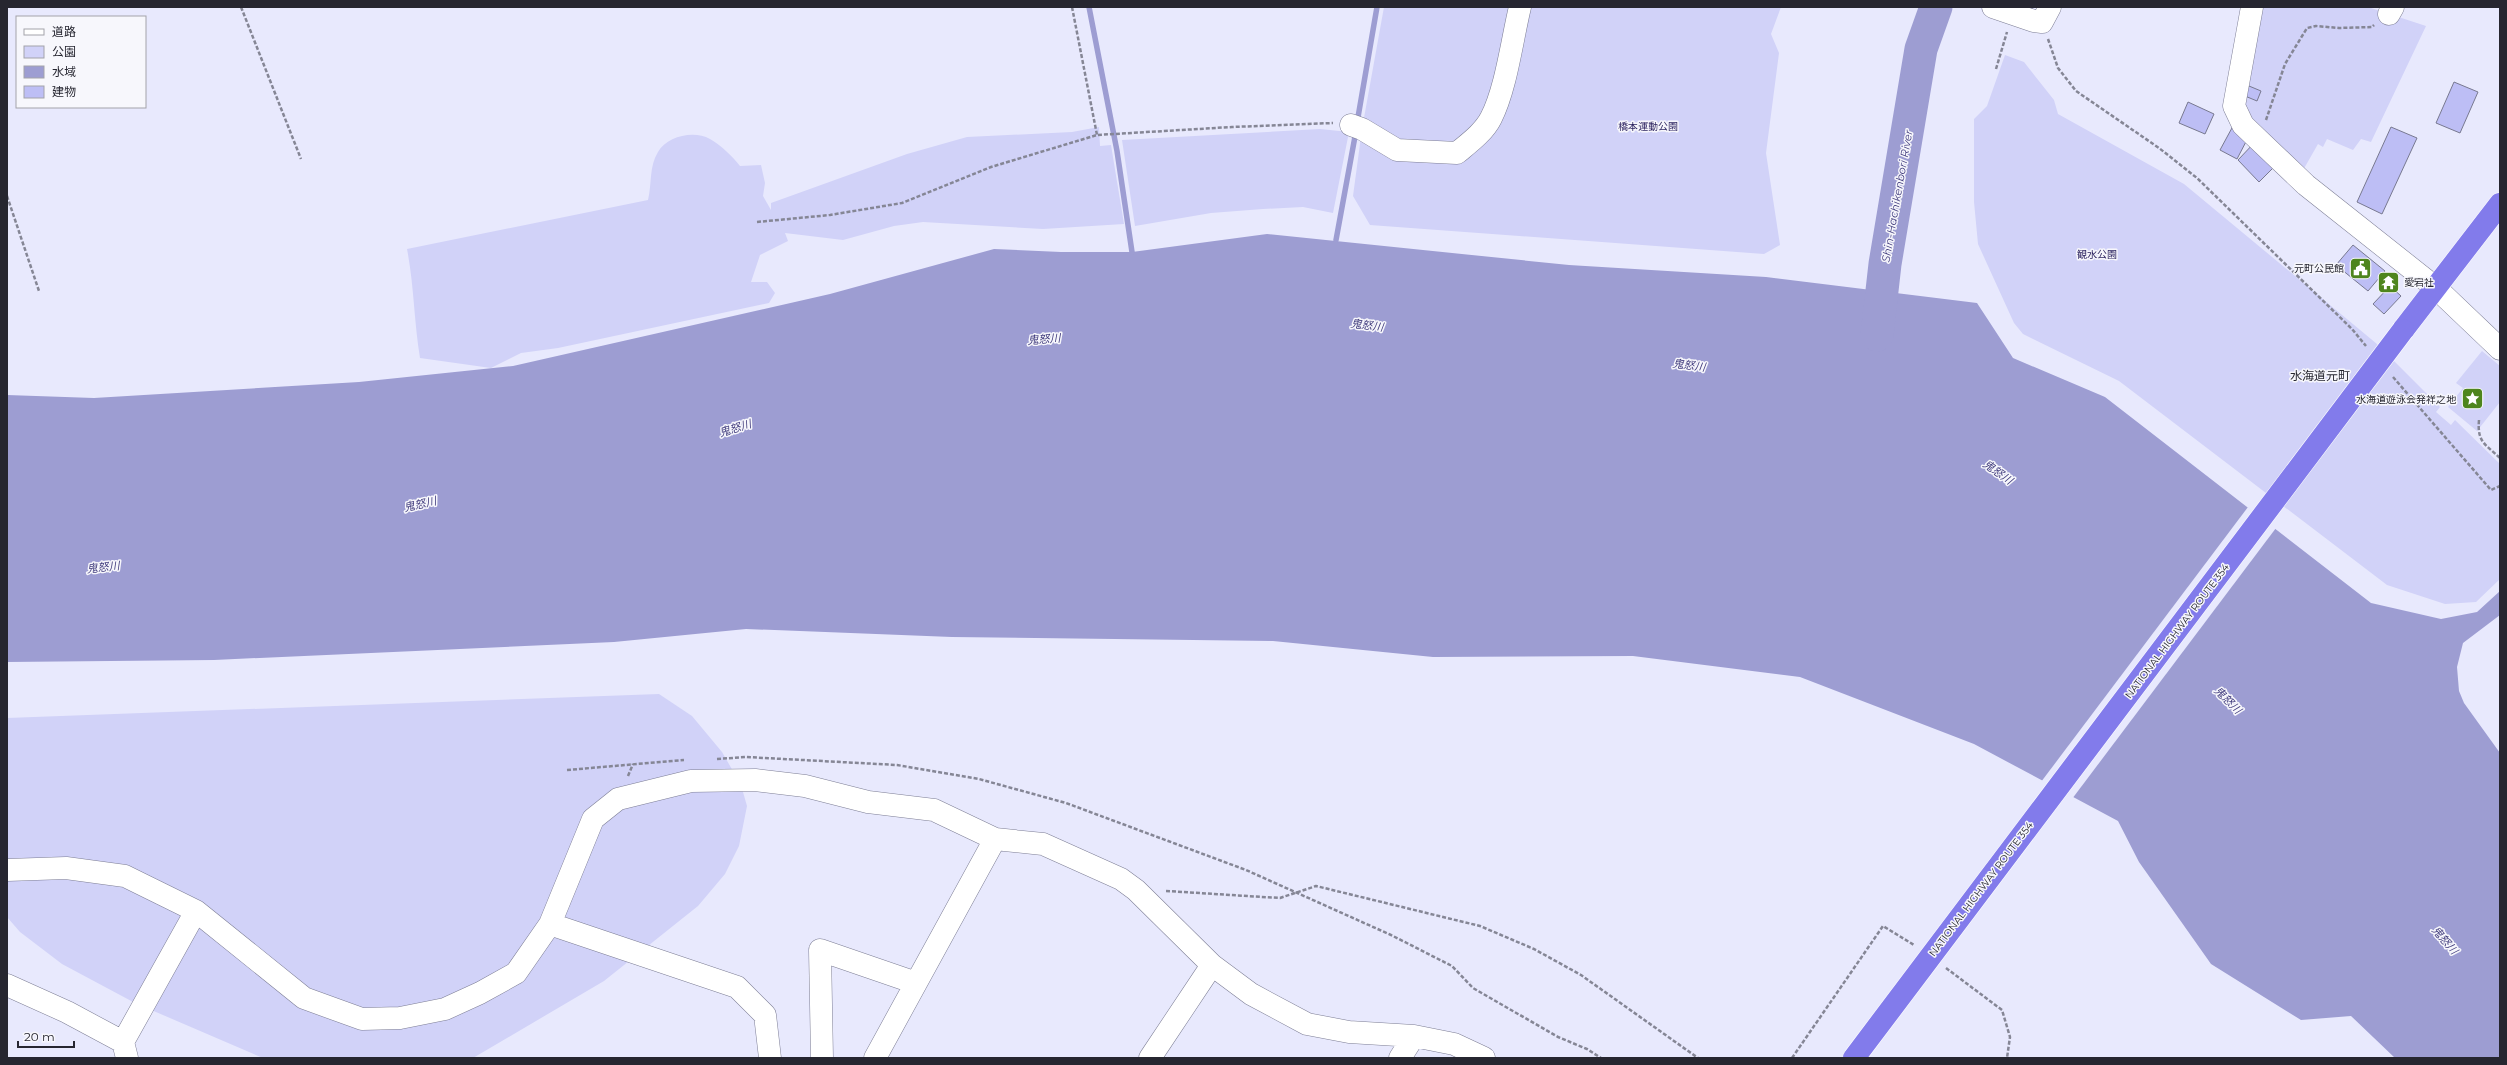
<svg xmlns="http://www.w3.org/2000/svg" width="2507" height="1065" viewBox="0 0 2507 1065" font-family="Montserrat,'Noto Sans JP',sans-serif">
<rect width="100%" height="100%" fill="#e8e9fd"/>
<!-- green -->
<path fill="#d1d2f8" d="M1384 7H1781L1771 34 1779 53 1766 153 1780 245 1764 254 1370 225 1353 196 1362 129Z
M2257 7H2368L2426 26 2371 142 2361 139 2353 150 2327 139 2323 147 2318 144 2302 172 2239 109Z
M2005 55 2024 62 2054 100 2058 114 2184 184 2377 344 2440 407 2436 412 2451 425 2455 420 2500 464V579L2476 602 2445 604 2387 585 2119 381 2023 334 2014 323 1978 244 1974 202V119L1987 106Z
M1099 127 1100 146 1111 145 1124 224 1043 229 923 222 894 226 843 240 785 233 788 241 760 255 751 282H767L775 293 769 303 558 348 521 353 491 368 420 358C414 321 414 285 407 249L648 200C652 184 649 166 658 152 667 136 694 130 710 139 722 146 732 156 740 166L761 165 765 183 763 196 771 210V203L907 154 967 137 1072 132Z
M1320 129 1349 132 1333 213 1303 207 1263 209 1211 213 1135 226 1122 140Z
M2482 351 2500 366V402L2477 431 2448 407 2463 388 2456 383Z
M659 694 692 716 722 752 741 785 747 806 739 846 725 874 698 906 604 981 473 1058H263L135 1003 62 964 20 932 7 917V718Z"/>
<!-- water -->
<path fill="#9d9dd2" d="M1267 234 1569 265 1766 277 1977 303 2013 358 2105 397 2371 603 2441 619 2477 612 2500 591V615L2463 643 2457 667 2459 691 2464 703 2500 753V1058H2395L2351 1016 2301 1020 2211 964 2139 862 2118 821 1974 744 1800 677 1633 656 1433 657 1273 641 952 637 746 629 614 642 214 660 7 662V395L94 398 359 382 513 366 830 294 994 249 1061 252H1132Z"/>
<!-- pier -->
<path fill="#e8e9fd" d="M2248 507 2276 528 2072 799 2041 782Z"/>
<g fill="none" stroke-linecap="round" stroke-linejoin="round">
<!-- stream -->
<path stroke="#9d9dd2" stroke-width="5.5" d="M1089 7 1117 151 1132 252
M1357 123 1377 7
M1336 240 1356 131"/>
<!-- river -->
<path stroke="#9d9dd2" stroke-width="33" d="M1877 335 1885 264 1921 49 1936 7"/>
</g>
<!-- building -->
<path fill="#bdbef5" stroke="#787990" d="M2454 82 2478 92 2460 133 2436 123Z
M2249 86 2261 91 2257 101 2245 96Z
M2188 102 2214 114 2205 134 2179 123Z
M2233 126 2250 134 2237 159 2220 150Z
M2391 127 2417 138 2382 214 2357 202Z
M2255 142 2277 164 2259 182 2238 160Z
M2353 245 2385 271 2368 291 2336 265Z
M2390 286 2401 296 2384 314 2373 304Z"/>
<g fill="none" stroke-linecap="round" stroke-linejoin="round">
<defs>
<path id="minor" d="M1993 7 2034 21 2042 22 2050 7
M2252 7 2234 106 2243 125 2306 185 2436 288 2500 349
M2389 14 2393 7
M1351 125 1362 129 1397 150 1457 153C1469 143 1484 132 1491 118 1506 89 1512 40 1520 7
M7 870 66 868 125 876 196 911
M550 924 737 987 765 1015 770 1058
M7 985 67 1012 123 1042
M127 1058 123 1042 196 911 304 998 362 1019 400 1018 445 1009 480 993 516 973 550 924 593 819 618 799 691 781 755 780 805 786 868 802 934 810 995 839 1043 844 1121 879 1136 890 1212 965 1251 994 1307 1024 1349 1032 1414 1036 1454 1044 1484 1058
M822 1058 820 950 916 983
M875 1058 995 839
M1150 1058 1212 965
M1400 1058 1414 1036"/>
<path id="highway" d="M2403 330 2500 204"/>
</defs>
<!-- minor casing -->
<use href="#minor" stroke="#7d7e95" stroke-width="23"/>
<!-- highway casing -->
<use href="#highway" stroke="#fff" stroke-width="23"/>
<!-- path -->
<path stroke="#858695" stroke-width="2.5" stroke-dasharray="4 2" stroke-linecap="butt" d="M241 7 301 159
M1072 7 1097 135
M2048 39 2058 68 2076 91 2159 148 2197 178 2352 329 2366 346
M1996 69 2007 32
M2266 120 2285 64 2307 28 2316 26 2339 28 2372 27 2374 25
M7 196 39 291
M757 222 830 215 902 203 991 167 1097 135 1232 127 1333 123
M2393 377 2491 490 2500 486
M2479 420C2477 442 2485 444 2500 458
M717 759 746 757 897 765 979 779 1066 803 1246 870 1391 935 1452 966 1473 988 1558 1037 1587 1049 1601 1058
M567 770 684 760
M628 776 633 764
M1166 891 1280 898 1316 886 1480 926 1534 949 1581 975 1698 1058
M1946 968 2002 1010 2010 1037 2007 1058
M1792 1058 1883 926 1914 945"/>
<!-- minor -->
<use href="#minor" stroke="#fff" stroke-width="22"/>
<!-- highway -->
<use href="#highway" stroke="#827beb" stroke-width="22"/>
<defs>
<path id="highway-bridge" d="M1854 1058 2403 330"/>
</defs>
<!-- highway-bridge casing -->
<use href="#highway-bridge" stroke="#fff" stroke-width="23" stroke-linecap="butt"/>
<!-- highway-bridge -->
<use href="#highway-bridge" stroke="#827beb" stroke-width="22"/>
</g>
<!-- icons -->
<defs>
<symbol id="civic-square" viewBox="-11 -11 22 22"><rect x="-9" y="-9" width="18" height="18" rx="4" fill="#4e851d" stroke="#f7f7fc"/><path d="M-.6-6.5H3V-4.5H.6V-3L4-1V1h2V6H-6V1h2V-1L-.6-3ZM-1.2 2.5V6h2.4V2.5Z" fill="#fff"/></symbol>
<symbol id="temple-square" viewBox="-11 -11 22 22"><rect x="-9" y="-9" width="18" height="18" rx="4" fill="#4e851d" stroke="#f7f7fc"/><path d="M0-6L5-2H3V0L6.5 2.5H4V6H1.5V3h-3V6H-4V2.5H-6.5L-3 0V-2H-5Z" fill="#fff"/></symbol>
<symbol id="sight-square" viewBox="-11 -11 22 22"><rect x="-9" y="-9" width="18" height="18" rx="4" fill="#4e851d" stroke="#f7f7fc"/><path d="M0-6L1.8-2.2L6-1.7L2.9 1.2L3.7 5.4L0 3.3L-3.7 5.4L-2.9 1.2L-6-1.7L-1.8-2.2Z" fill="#fff"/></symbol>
</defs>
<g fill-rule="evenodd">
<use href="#civic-square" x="2348" y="256" width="25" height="25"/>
<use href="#temple-square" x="2376" y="270" width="25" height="25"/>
<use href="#sight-square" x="2460" y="386" width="25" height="25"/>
</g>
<g text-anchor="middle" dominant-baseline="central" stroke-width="3" stroke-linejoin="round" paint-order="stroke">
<!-- park labels -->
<g font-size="10" fill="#271e5c" stroke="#f7f7fc">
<text x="1648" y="126">橋本運動公園</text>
<text x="2097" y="254">観水公園</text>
</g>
<!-- poi labels -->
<g font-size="10" fill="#262630" stroke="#f7f7fc" text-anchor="end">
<text x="2344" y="268">元町公民館</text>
<text x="2404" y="282" text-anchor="start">愛宕社</text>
<text x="2456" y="399">水海道遊泳会発祥之地</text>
</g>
<!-- street labels -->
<g font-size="10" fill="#262630" stroke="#f7f7fc">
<text transform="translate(2177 631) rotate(-53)">NATIONAL HIGHWAY ROUTE 354</text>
<text transform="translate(1981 889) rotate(-53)">NATIONAL HIGHWAY ROUTE 354</text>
</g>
<!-- water labels -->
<g font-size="11" font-style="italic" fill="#423d7e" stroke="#f7f7fc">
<text transform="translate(1897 196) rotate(-80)">Shin-Hachikenbori River</text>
<text transform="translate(1367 325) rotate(7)">鬼怒川</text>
<text transform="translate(1044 339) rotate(-4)">鬼怒川</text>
<text transform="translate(1689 365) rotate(7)">鬼怒川</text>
<text transform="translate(735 428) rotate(-17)">鬼怒川</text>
<text transform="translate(1998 472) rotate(35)">鬼怒川</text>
<text transform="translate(420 504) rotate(-13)">鬼怒川</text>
<text transform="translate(103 567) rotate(-6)">鬼怒川</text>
<text transform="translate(2228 700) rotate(45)">鬼怒川</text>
<text transform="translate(2445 940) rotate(49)">鬼怒川</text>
</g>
<!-- quarter labels -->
<g font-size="12" fill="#262630" stroke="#f7f7fc">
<text x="2320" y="375">水海道元町</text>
</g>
</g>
<!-- border -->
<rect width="2507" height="1065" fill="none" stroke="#262630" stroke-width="16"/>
<!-- legend -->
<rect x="16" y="16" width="130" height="92" fill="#f7f7fc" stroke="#a3a3aa"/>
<rect x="24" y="29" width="20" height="6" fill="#ffffff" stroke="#a3a3aa"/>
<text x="52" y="36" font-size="12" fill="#262630">道路</text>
<rect x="24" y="46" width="20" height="12" fill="#d1d2f8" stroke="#a3a3aa"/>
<text x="52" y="56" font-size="12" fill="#262630">公園</text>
<rect x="24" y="66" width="20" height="12" fill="#9d9dd2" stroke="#a3a3aa"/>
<text x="52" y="76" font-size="12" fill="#262630">水域</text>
<rect x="24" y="86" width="20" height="12" fill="#bdbef5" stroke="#a3a3aa"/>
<text x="52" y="96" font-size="12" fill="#262630">建物</text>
<!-- scale -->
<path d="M18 1041v6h56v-6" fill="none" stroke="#262630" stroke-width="2"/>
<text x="24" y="1041" font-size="12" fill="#262630" stroke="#f7f7fc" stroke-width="3" paint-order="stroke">20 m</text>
</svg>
